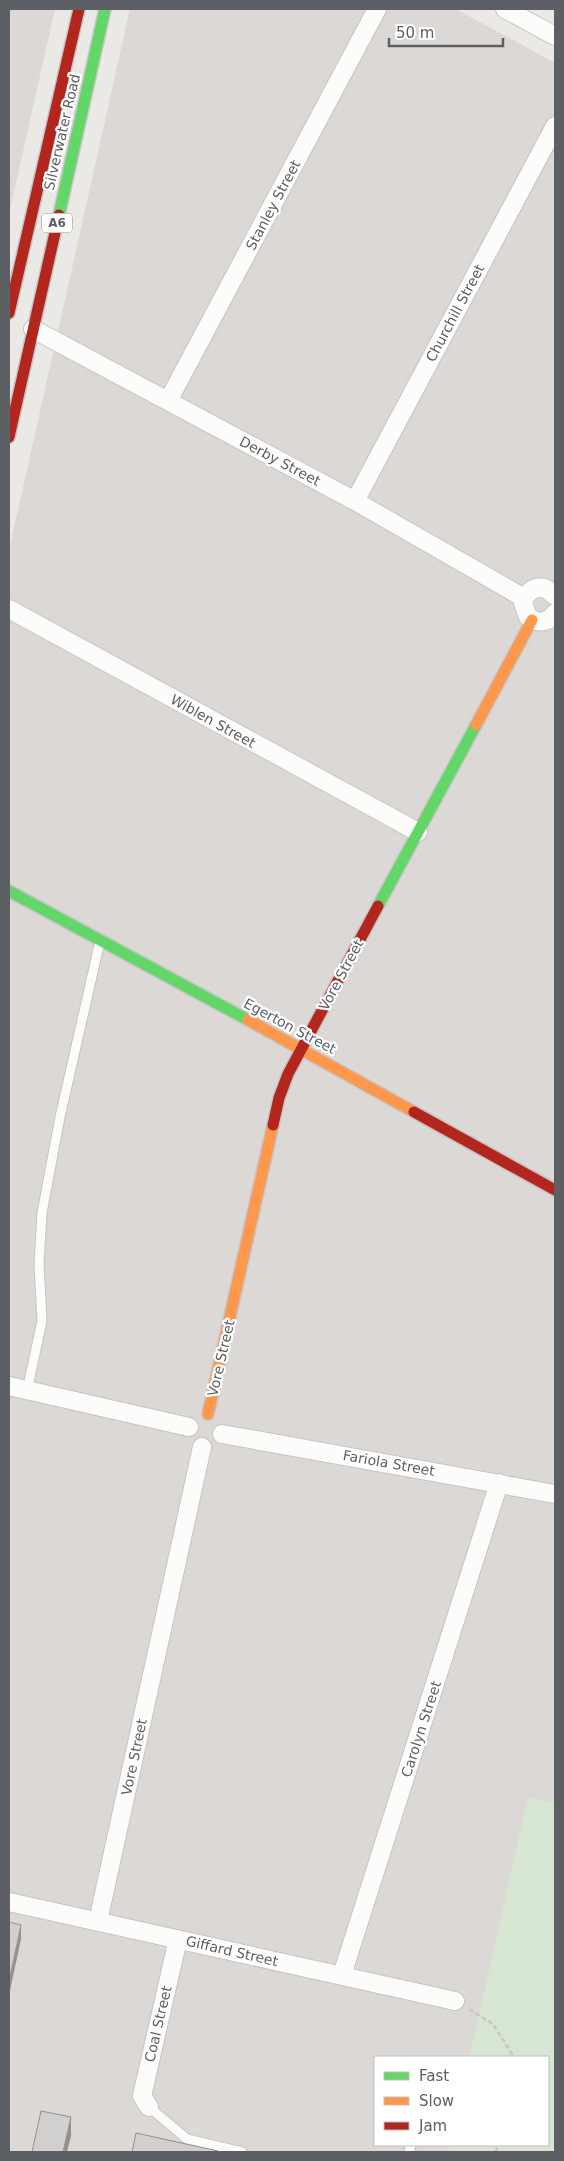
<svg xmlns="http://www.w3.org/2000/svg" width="564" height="2161" viewBox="0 0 564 2161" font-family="'DejaVu Sans',sans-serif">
<rect width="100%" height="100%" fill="#ebe9e6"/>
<!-- industrial -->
<path fill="#dbd8d6" d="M9 9H55L9 214Z
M130 9H456L555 63V1804L528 1798 470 2057H375V2145H450L449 2152H9V550Z"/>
<!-- green -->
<path fill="#d6e6d2" d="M528 1798 555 1804V2152H449L450 2145H548V2057H470Z"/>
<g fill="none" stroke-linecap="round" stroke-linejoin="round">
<defs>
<path id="lane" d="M27 1391 42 1321 39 1264 42 1213 60 1117 100 941
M149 2107 187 2139 242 2152
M409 2152 411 2145"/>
<path id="street" d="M505 9 555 36
M33 329 355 501 524 598
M168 401 377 9
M355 501 555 126
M555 596 545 588C534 586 526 592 523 603L528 617C538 624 548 623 555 613
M9 609 418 832
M9 1386 189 1427
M222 1434 555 1494
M9 1902 455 2001
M98 1921 202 1447
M342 1975 499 1483
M149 2107 142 2096 178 1939"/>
<path id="fast" d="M59 215 105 9
M9 891 248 1020
M378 906 476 725"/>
<path id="slow" d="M476 725 532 620
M248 1020 414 1112
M208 1414 273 1125"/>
<path id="jam" d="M9 313 79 9
M9 437 59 215
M414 1112 555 1190
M273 1125 279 1098 288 1074 378 906"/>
</defs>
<!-- lane casing -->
<use href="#lane" stroke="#c5c5c6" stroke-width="11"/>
<!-- street casing -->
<use href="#street" stroke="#c5c5c6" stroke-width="20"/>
<!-- fast casing -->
<use href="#fast" stroke="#c5c5c5" stroke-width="14"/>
<!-- slow casing -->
<use href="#slow" stroke="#c5c5c5" stroke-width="14"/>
<!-- jam casing -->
<use href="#jam" stroke="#c5c5c5" stroke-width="14"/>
<!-- path -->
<path stroke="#c5cac8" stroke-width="2.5" stroke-dasharray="5 2.5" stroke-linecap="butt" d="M469 2009 493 2024 514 2057
M495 2152 499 2145"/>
<!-- lane -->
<use href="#lane" stroke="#fcfcfb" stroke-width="9"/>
<!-- street -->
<use href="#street" stroke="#fcfcfb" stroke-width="18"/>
<!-- fast -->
<use href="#fast" stroke="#63d668" stroke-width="11"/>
<!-- slow -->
<use href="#slow" stroke="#ff974d" stroke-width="11"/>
<!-- jam -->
<use href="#jam" stroke="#b3261e" stroke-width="11"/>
</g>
<!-- shaded-wall -->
<path fill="#939291" d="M21 1925V1939L9 1995V1981Z
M71 2117V2136L67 2152H63Z"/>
<!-- building -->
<path fill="#d2d0cf" stroke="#939291" d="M9 1922 21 1925 9 1981Z
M41 2111 71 2117 63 2152H32Z
M136 2133 218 2151V2152H132Z"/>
<g text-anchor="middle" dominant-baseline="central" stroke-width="4.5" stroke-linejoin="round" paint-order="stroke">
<!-- shield labels -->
<rect fill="#fff" stroke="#8d8f92" stroke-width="1" x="42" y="213.5" width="30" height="19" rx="4"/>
<g font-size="12" font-weight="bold" fill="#5c5f63">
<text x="57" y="223">A6</text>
</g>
<!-- street labels -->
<g font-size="14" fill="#5c5f63" stroke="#fff">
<text transform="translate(62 132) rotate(-77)">Silverwater Road</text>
<text transform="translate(273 205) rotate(-62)">Stanley Street</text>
<text transform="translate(455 313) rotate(-62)">Churchill Street</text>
<text transform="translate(280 461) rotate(28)">Derby Street</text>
<text transform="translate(213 721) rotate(29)">Wiblen Street</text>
<text transform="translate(341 975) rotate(-62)">Vore Street</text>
<text transform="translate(290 1026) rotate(28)">Egerton Street</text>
<text transform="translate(221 1358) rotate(-77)">Vore Street</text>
<text transform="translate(389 1463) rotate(10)">Fariola Street</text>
<text transform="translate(421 1729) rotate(-72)">Carolyn Street</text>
<text transform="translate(134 1757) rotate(-78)">Vore Street</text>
<text transform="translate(232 1951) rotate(13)">Giffard Street</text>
<text transform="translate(158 2024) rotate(-77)">Coal Street</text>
</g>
</g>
<!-- border -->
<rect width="564" height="2161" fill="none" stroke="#5c5f63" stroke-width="20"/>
<!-- legend -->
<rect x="374" y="2056" width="175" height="90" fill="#ffffff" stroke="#bebfc1"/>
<rect x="384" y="2072" width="25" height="8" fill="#63d668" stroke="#bebfc1"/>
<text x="419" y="2081" font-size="15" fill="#5c5f63">Fast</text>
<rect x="384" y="2097" width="25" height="8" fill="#ff974d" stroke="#bebfc1"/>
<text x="419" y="2106" font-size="15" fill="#5c5f63">Slow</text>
<rect x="384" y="2122" width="25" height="8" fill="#b3261e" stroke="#bebfc1"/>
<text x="419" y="2131" font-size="15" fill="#5c5f63">Jam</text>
<!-- scale -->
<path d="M389 38v8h114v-8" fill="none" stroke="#5c5f63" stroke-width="2.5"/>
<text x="396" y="38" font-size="15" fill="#5c5f63" stroke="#ffffff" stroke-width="4" paint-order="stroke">50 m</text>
</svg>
